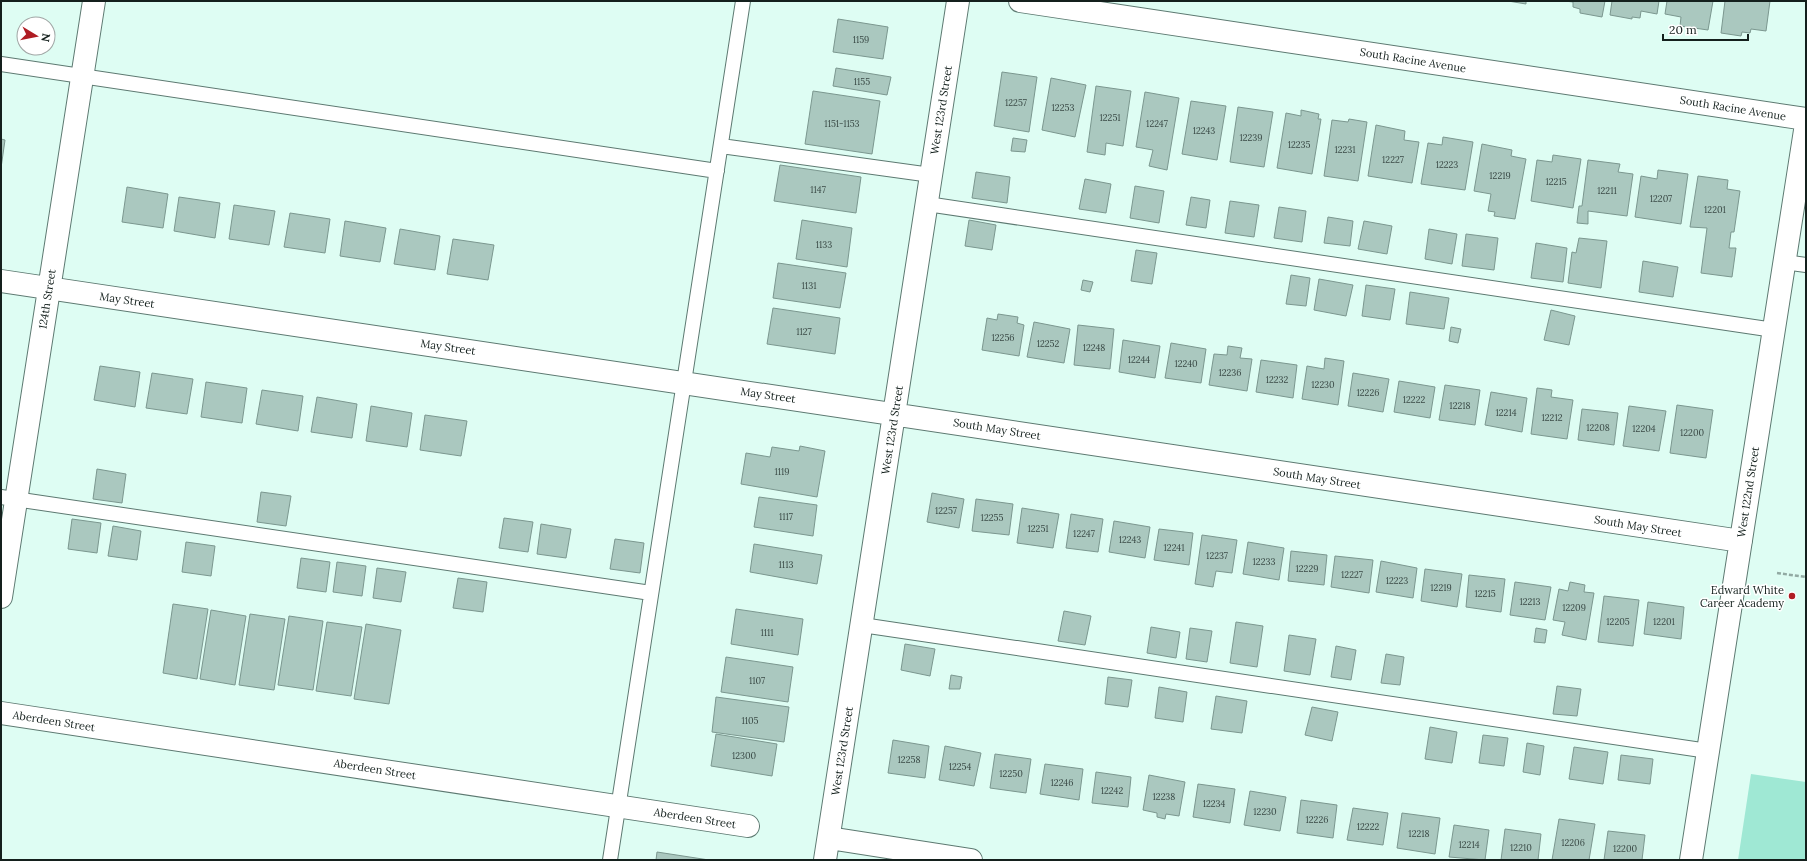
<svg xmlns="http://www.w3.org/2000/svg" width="1807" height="861" viewBox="0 0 1807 861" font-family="Lora,serif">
<rect width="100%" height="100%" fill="#defdf3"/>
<!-- green -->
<path fill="#9fe8d4" d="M1751 774 1806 782V860H1738Z"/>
<!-- building -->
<path fill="#aac8bf" stroke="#7b978f" d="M1508 1H1526V4Z
M1565 1H1605L1602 17 1580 13V9L1573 7V2Z
M1612 1H1659L1657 14 1641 11 1640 18 1632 17V19L1610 15Z
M1667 1H1713L1708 30 1680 26 1681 17 1665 14Z
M1725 1H1770L1766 31 1751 29 1750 33 1742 32 1741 36 1721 33Z
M838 19 888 27 883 59 833 52Z
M836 68 891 77 887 95 833 86Z
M1002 72 1037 77 1029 132 994 126Z
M1051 78 1086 85 1075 137 1042 130Z
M1096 86 1131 91 1123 146 1106 143 1105 155 1087 152Z
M813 91 880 101 872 154 805 144Z
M1145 92 1179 98 1167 170 1149 166 1153 150 1136 147Z
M1191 101 1226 106 1217 160 1182 154Z
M1238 107 1273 112 1264 167 1230 162Z
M1301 110 1319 114 1318 119H1321L1312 174 1277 168 1286 113 1301 116Z
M1349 119 1367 122 1358 181 1324 176 1332 120 1348 122Z
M1376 125 1405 131 1404 140 1419 142 1412 183 1368 176Z
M1443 137 1473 142 1465 190 1421 184 1428 143 1442 145Z
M1013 138 1027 140 1025 152 1011 151Z
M1 139 5 140 1 168Z
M1482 144 1512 150 1511 156 1526 159 1515 219 1494 216 1495 212 1488 211 1491 194 1474 191Z
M1553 155 1581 159 1573 208 1531 201 1537 160 1552 162Z
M1588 160 1620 164 1618 172 1633 174 1627 216 1588 211V224L1577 223 1579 206H1582Z
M780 165 861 177 856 213 774 201Z
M1658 170 1688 174 1681 224 1635 217 1641 176 1657 179Z
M976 172 1010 177 1007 203 972 198Z
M1698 176 1728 180 1727 189 1740 191 1734 232H1731L1729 248H1736L1732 277 1701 273 1707 228 1690 227Z
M1085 179 1111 184 1106 213 1079 209Z
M1135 186 1164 191 1159 223 1130 218Z
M127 187 168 194 163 228 122 222Z
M179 197 220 203 215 238 174 231Z
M1191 197 1210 200 1206 228 1186 225Z
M1230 201 1259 205 1254 237 1225 233Z
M234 205 275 211 269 245 229 239Z
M1279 207 1306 211 1302 242 1274 238Z
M290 213 330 219 325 253 284 247Z
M1328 217 1353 221 1350 246 1324 243Z
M802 220 852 228 847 267 796 259Z
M969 220 996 225 992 250 965 246Z
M345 221 386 228 380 262 340 256Z
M1364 221 1392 226 1387 254 1358 249Z
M400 229 440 236 435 270 394 264Z
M1429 229 1457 234 1452 264 1425 259Z
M1466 234 1498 238 1494 270 1462 266Z
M1579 238 1607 241 1601 288 1568 283 1572 252 1576 253Z
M453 239 494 245 488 280 447 274Z
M1536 243 1567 248 1563 282 1531 278Z
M1136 250 1157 253 1152 284 1131 281Z
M1643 261 1678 267 1673 297 1639 292Z
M778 263 846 273 840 308 773 298Z
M1291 275 1310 278 1306 306 1286 304Z
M1319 279 1353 285 1346 316 1314 310Z
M1083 280 1093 282 1090 292 1081 290Z
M1366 285 1395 289 1390 320 1362 316Z
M1410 292 1449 298 1444 329 1406 324Z
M773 308 840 318 835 354 767 344Z
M1551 310 1575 316 1569 345 1544 340Z
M998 314 1018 317 1017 323 1024 325 1019 356 982 350 987 318 997 320Z
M1034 322 1070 329 1064 363 1027 357Z
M1078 325 1114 329 1110 369 1074 365Z
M1451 327 1461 329 1458 343 1449 341Z
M1123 340 1160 346 1155 378 1119 372Z
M1171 343 1206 349 1201 383 1165 378Z
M1228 346 1242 348 1240 358 1252 359 1247 391 1209 385 1214 354 1227 355Z
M1325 358 1344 361 1338 405 1302 399 1307 366 1324 369Z
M1261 360 1297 365 1293 398 1256 392Z
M100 366 140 372 135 407 94 400Z
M152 373 193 379 187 414 146 408Z
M1353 373 1389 379 1383 412 1348 406Z
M1399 381 1435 387 1430 418 1394 412Z
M206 382 247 388 242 423 201 417Z
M1445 385 1480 390 1475 425 1439 420Z
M1537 388 1552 390 1551 397 1573 400 1567 439 1531 434Z
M262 390 303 396 298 431 256 424Z
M1491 392 1527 398 1522 432 1485 425Z
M317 397 357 404 352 438 311 432Z
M1677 405 1713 410 1706 458 1670 453Z
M371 406 412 413 407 447 366 441Z
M1629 406 1666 411 1659 451 1623 446Z
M1582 409 1618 413 1614 445 1578 440Z
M425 415 467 421 461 456 420 450Z
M800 446 825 451 817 497 741 484 746 453 770 457 772 447 799 451Z
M97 469 126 474 122 503 93 499Z
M261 492 291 496 286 526 257 522Z
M932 493 964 499 959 528 927 522Z
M759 497 817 505 813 536 754 527Z
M976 499 1013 504 1009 535 972 531Z
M1022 508 1059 514 1053 548 1017 543Z
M1071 514 1103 519 1098 552 1066 548Z
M504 518 533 522 528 552 499 548Z
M72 519 101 523 97 553 68 549Z
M1114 521 1150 527 1145 558 1109 552Z
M541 524 571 529 566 558 537 554Z
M113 526 141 531 137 560 108 556Z
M1159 529 1193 533 1189 565 1154 560Z
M1202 535 1237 540 1232 573 1216 571 1213 587 1195 584Z
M615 539 644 543 640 573 610 569Z
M186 542 215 546 211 576 182 572Z
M1248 542 1284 548 1279 580 1243 574Z
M754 544 822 555 817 584 750 572Z
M1291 551 1327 555 1324 585 1288 581Z
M1335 556 1373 560 1369 593 1331 587Z
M301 558 330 562 326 592 297 588Z
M1381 561 1417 568 1413 598 1376 592Z
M337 562 366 566 362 596 333 592Z
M377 568 406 572 401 602 373 598Z
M1425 569 1462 574 1457 607 1421 601Z
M1469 575 1505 579 1501 612 1466 607Z
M458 578 487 582 483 612 453 608Z
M1515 582 1551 587 1545 620 1510 615Z
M1570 582 1585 585 1584 592 1594 593 1586 640 1562 635 1565 622 1553 620 1559 589 1568 591Z
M1604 596 1639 600 1633 646 1598 642Z
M1648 602 1684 607 1681 639 1644 634Z
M173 604 208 609 197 679 163 673Z
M736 609 803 619 798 655 731 644Z
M211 610 246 616 235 685 200 679Z
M1064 611 1091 616 1085 645 1058 641Z
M250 614 285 619 274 690 239 685Z
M289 616 323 621 313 690 278 685Z
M327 622 362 627 351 696 316 691Z
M1236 622 1263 626 1257 667 1230 663Z
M366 624 401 630 389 704 354 699Z
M1151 627 1180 632 1176 658 1147 653Z
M1190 628 1212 631 1207 662 1186 659Z
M1536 628 1547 630 1545 643 1534 642Z
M1289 635 1316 639 1310 675 1284 671Z
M905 644 935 649 930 676 901 670Z
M1336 646 1356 650 1351 680 1331 677Z
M1386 654 1404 657 1400 685 1381 683Z
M726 657 793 667 788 702 721 692Z
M951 675 962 677 960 689H949Z
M1108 677 1132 680 1128 707 1105 704Z
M1557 686 1581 689 1577 716 1553 714Z
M1159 687 1187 692 1183 722 1155 718Z
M1216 696 1247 701 1242 733 1211 729Z
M716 697 789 707 784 742 712 732Z
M1312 707 1338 712 1332 741 1305 735Z
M1430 727 1457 732 1452 763 1425 759Z
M716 734 777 744 772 776 711 766Z
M1483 735 1508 738 1504 766 1479 763Z
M893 740 929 746 925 778 888 773Z
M1527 743 1544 746 1540 775 1523 772Z
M945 746 981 753 974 786 939 780Z
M1574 747 1608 752 1603 784 1569 779Z
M995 754 1031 759 1026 793 990 788Z
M1621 755 1653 759 1650 784 1618 780Z
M1045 764 1083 769 1079 800 1040 794Z
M1096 772 1131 777 1128 807 1092 803Z
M1149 775 1185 782 1179 816 1166 814 1165 819 1157 817V813L1143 810Z
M1198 784 1235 789 1230 823 1193 817Z
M1250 791 1286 797 1280 831 1244 825Z
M1301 800 1337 805 1333 838 1297 833Z
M1353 808 1388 813 1383 845 1347 840Z
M1402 813 1440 818 1435 854 1397 848Z
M1559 819 1595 824 1589 860H1552Z
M1454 825 1489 830 1485 860 1449 857Z
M1505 829 1541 834 1538 860H1501Z
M1608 831 1645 835 1642 860H1604Z
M657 852 709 860H656Z"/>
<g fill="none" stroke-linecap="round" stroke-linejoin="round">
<defs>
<path id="lane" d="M1 64 717 171
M721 146 931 175
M927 204 1774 330
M1784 262 1806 265
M1 497 651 593
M862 625 1708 751
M610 860 743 1"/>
<path id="street" d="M1020 1 1806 119
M1 281 1741 541
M1 597 94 1
M1 713 748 826
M829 838 971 860
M825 860 958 1
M1691 860 1806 124"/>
</defs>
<!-- lane casing -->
<use href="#lane" stroke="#5d7971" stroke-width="16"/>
<!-- street casing -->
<use href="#street" stroke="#5d7971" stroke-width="24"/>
<!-- path -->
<path stroke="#92aaa3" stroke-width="2.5" stroke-dasharray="4 2" stroke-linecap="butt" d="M1777 573 1806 577"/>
<!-- lane -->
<use href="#lane" stroke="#fff" stroke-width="14"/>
<!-- street -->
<use href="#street" stroke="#fff" stroke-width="22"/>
</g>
<!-- markers -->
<circle fill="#af1c23" stroke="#fff" stroke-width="1.5" cx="1792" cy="596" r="4"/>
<g text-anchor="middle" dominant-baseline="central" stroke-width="3" stroke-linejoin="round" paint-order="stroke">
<!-- number labels -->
<g font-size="9" fill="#3a4a46">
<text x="861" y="39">1159</text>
<text x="862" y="81">1155</text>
<text x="1016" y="102">12257</text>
<text x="1063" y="107">12253</text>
<text x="1110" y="117">12251</text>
<text x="842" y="123">1151-1153</text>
<text x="1157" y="123">12247</text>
<text x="1204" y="130">12243</text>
<text x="1251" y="137">12239</text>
<text x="1299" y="144">12235</text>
<text x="1345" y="149">12231</text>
<text x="1393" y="159">12227</text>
<text x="1447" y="164">12223</text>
<text x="1500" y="175">12219</text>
<text x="1556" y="181">12215</text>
<text x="818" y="189">1147</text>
<text x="1607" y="190">12211</text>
<text x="1661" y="198">12207</text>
<text x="1715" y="209">12201</text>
<text x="824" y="244">1133</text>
<text x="809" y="285">1131</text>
<text x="804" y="331">1127</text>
<text x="1003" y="337">12256</text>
<text x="1048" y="343">12252</text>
<text x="1094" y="347">12248</text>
<text x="1139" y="359">12244</text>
<text x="1186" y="363">12240</text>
<text x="1230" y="372">12236</text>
<text x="1277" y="379">12232</text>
<text x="1323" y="384">12230</text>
<text x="1368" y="392">12226</text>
<text x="1414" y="399">12222</text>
<text x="1460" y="405">12218</text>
<text x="1506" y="412">12214</text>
<text x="1552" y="417">12212</text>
<text x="1598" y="427">12208</text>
<text x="1644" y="428">12204</text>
<text x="1692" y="432">12200</text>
<text x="782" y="471">1119</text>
<text x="946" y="510">12257</text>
<text x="786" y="516">1117</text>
<text x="992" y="517">12255</text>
<text x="1038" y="528">12251</text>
<text x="1084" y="533">12247</text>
<text x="1130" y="539">12243</text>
<text x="1174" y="547">12241</text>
<text x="1217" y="555">12237</text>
<text x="1264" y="561">12233</text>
<text x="786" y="564">1113</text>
<text x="1307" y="568">12229</text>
<text x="1352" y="574">12227</text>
<text x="1397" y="580">12223</text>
<text x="1441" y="587">12219</text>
<text x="1485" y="593">12215</text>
<text x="1530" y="601">12213</text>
<text x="1574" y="607">12209</text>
<text x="1618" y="621">12205</text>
<text x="1664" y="621">12201</text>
<text x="767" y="632">1111</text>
<text x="757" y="680">1107</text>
<text x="750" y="720">1105</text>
<text x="744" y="755">12300</text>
<text x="909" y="759">12258</text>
<text x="960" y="766">12254</text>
<text x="1011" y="773">12250</text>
<text x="1062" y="782">12246</text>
<text x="1112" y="790">12242</text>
<text x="1164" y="796">12238</text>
<text x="1214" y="803">12234</text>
<text x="1265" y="811">12230</text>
<text x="1317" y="819">12226</text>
<text x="1368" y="826">12222</text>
<text x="1419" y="833">12218</text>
<text x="1573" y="842">12206</text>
<text x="1469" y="844">12214</text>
<text x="1521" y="847">12210</text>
<text x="1625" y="848">12200</text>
</g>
<!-- street labels -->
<g font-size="11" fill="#14201d" stroke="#fff">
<text transform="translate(1413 60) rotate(9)">South Racine Avenue</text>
<text transform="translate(1733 108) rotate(9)">South Racine Avenue</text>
<text transform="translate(941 110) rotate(-81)">West 123rd Street</text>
<text transform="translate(47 299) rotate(-81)">124th Street</text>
<text transform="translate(127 300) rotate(8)">May Street</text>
<text transform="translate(448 347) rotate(8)">May Street</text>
<text transform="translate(768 395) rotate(8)">May Street</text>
<text transform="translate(997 429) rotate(9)">South May Street</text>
<text transform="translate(892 430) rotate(-81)">West 123rd Street</text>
<text transform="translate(1317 478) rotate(9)">South May Street</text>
<text transform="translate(1748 492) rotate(-81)">West 122nd Street</text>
<text transform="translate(1638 526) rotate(9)">South May Street</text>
<text transform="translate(54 721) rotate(9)">Aberdeen Street</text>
<text transform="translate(842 751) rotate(-81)">West 123rd Street</text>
<text transform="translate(375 769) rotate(9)">Aberdeen Street</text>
<text transform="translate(695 818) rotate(9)">Aberdeen Street</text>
</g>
<!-- poi labels -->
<g font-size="11" fill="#14201d" stroke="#fff" text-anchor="end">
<text x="1784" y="590">Edward White<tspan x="1784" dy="13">Career Academy</tspan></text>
</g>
</g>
<!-- border -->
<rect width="1807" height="861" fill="none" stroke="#14201d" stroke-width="4"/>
<!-- north arrow -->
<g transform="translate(36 36) rotate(100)"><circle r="19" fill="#ffffff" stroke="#a1a6a5"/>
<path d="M0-3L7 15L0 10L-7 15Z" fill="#af1c23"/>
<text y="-6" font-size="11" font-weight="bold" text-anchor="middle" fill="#14201d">N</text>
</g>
<!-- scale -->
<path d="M1663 34v6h85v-6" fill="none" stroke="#14201d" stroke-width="2"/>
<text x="1669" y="34" font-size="12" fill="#14201d" stroke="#ffffff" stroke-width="3" paint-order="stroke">20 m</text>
</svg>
